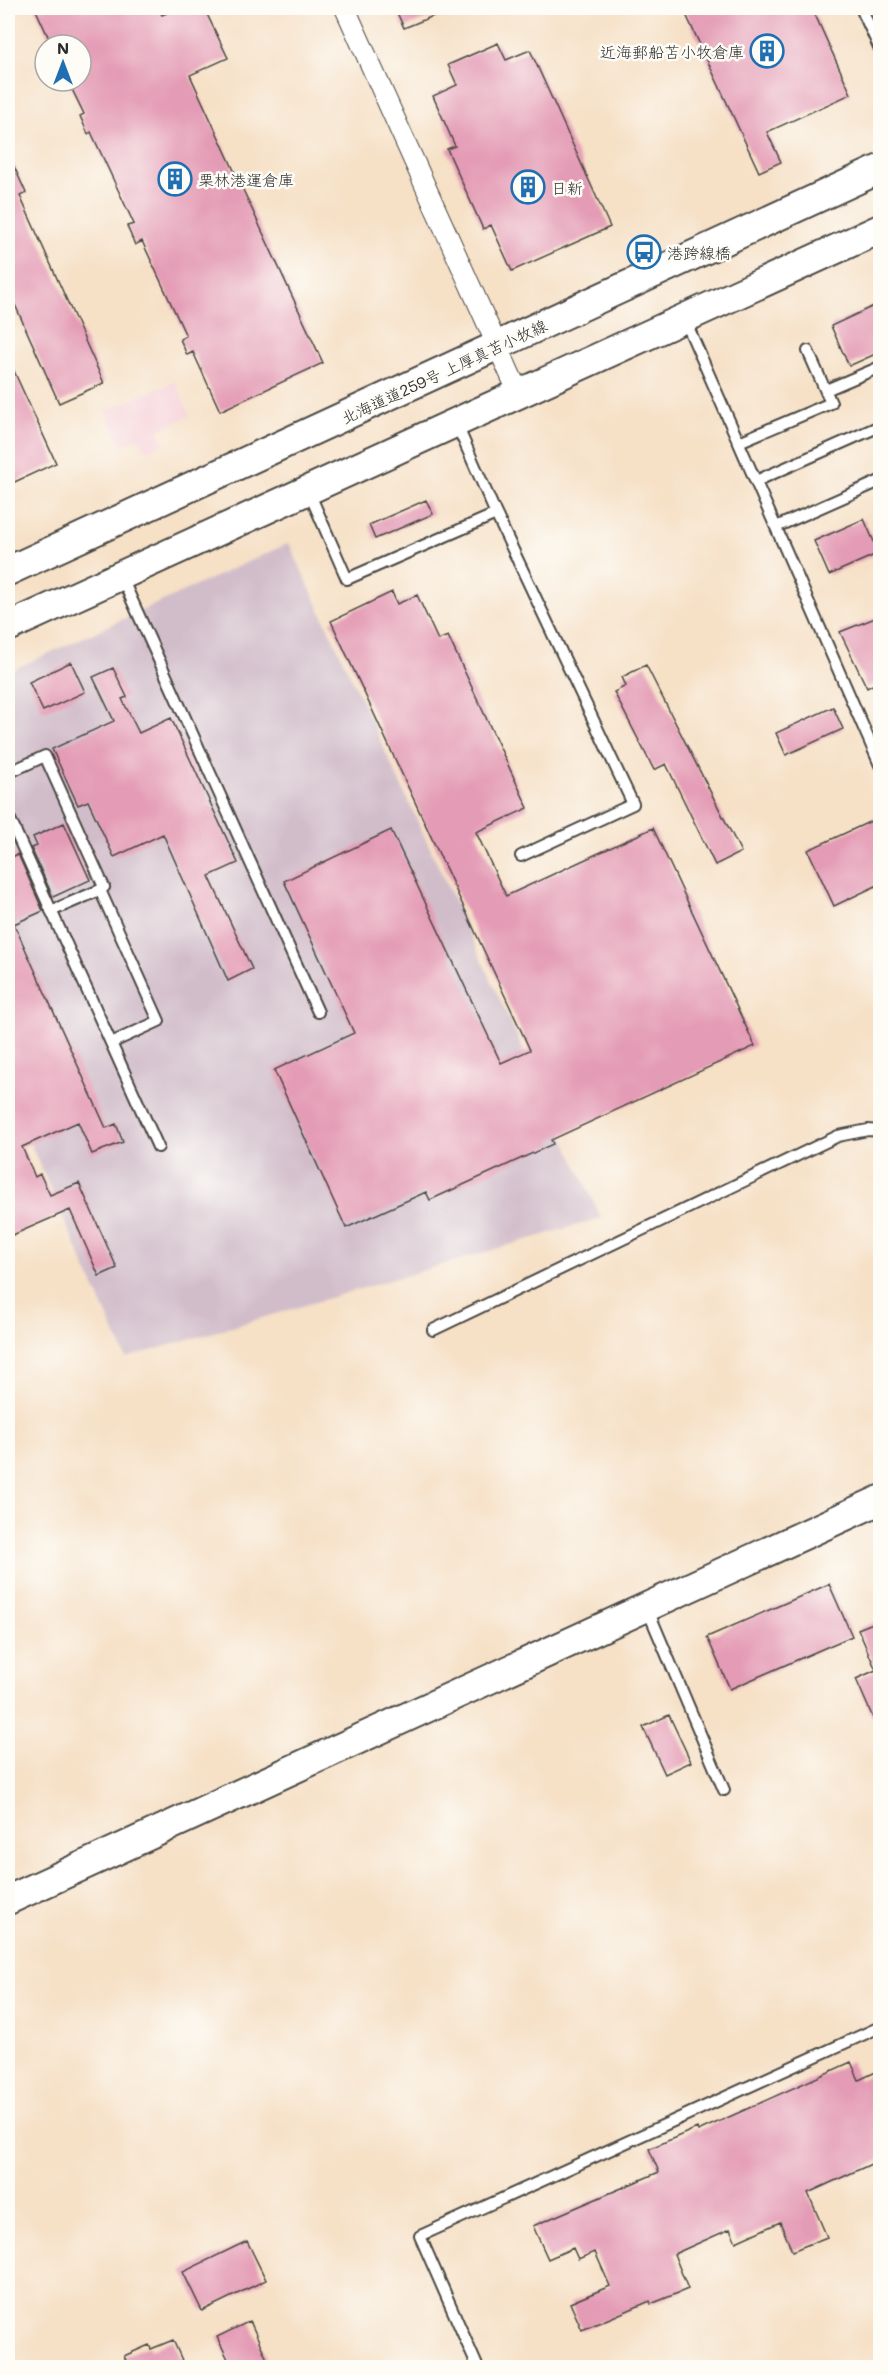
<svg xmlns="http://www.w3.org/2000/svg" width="888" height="2375" viewBox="0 0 888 2375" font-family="Mali,'Klee One',sans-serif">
<rect width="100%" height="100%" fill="#fdfcf7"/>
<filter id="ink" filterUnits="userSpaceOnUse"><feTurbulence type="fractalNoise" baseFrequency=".0167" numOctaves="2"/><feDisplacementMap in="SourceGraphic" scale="12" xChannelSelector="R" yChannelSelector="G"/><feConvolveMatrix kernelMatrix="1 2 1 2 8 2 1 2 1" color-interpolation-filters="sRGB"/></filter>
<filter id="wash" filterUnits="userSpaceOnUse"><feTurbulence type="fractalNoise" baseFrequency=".008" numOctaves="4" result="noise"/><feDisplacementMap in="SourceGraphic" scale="24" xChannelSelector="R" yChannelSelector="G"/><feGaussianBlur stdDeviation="1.35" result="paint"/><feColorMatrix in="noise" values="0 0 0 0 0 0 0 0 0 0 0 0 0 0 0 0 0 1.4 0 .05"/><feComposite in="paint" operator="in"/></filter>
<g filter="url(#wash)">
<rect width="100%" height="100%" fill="#f6e0c6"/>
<!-- built -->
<path fill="#f6cfd8" d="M175 381 190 416 158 430 164 443 146 451 140 438 121 446 106 411Z"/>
<!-- industrial -->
<path fill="#d1bdca" d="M289 543 601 1218 126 1358 8 1094V672Z"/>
<g id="blocks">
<!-- building -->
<path fill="#e49bb5" d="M35 8H158L162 15 179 8H204L228 58 190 75 323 363 220 411 193 352 187 355 180 339 186 336 142 241 135 245 127 226 134 224 91 132 88 134 80 116 84 114 68 81H81V45H52Z
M395 8H453L404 28Z
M683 8H812L851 94 767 132 781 162 759 172Z
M498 43 506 60 530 50 610 227 512 271 491 225 483 229 447 149 455 146 433 96 457 85 448 65Z
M8 153 26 193 20 196 104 383 59 403 8 289Z
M880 303V352L849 366 831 326Z
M8 358 56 463 8 485Z
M426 500 433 514 375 539 369 525Z
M864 519 879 553 829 575 814 541Z
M392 592 397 604 417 595 438 640 448 636 528 808 476 832 506 896 653 828 755 1046 551 1140 553 1144 430 1200 426 1192 346 1228 274 1070 354 1033 284 881 391 830 501 1063 530 1050 331 621Z
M880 616V681L867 688 840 632Z
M71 662 85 692 43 711 29 682Z
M646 665 741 852 715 865 666 764 654 770 614 692 626 686 622 677Z
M113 668 127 697 122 699 139 733 171 718 238 863 209 876 252 969 228 981 163 834 114 857 88 801 78 805 52 749 114 721 93 677Z
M833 707 843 729 786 755 776 733Z
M880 817V884L834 906 808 850Z
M64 823 90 880 53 897 31 848 37 846 33 837Z
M18 854 43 911 14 924 106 1128 116 1124 123 1142 92 1154 78 1122 22 1147 35 1177 40 1174 50 1195 79 1183 117 1268 99 1276 70 1210 8 1237V859Z
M829 1584 852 1636 730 1689 707 1637Z
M880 1620V1734L856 1679 876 1670 858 1629Z
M669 1715 691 1762 665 1774 643 1727Z
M851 2062 859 2080 880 2070V2160L808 2193 827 2237 792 2251 780 2222 736 2242 730 2229 674 2254 688 2289 651 2304 650 2301 582 2330 570 2303 610 2286 595 2252 578 2259 573 2248 548 2259 533 2226 659 2172 649 2149 697 2128 698 2131Z
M247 2241 266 2280 202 2311 183 2272Z
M250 2321 267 2359 249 2367H232L217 2337Z
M173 2340 185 2367H129L124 2356 149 2345 151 2349Z"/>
</g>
</g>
<g filter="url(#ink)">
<use href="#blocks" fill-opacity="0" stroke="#494642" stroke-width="1.5"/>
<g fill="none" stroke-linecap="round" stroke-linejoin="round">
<defs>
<path id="lane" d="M861 8 880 49
M685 320 880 765
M826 390 880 367
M739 442 831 403 808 351
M756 481 880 426
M308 490 347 579 496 514 456 423
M496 514 633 804 521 856
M776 527 880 481
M121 576 318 1012
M12 771 45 756 104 887 100 890
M8 815 158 1147
M51 911 100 890 159 1021 111 1043
M433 1330 838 1136 868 1130 880 1131
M647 1608 724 1790
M478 2368 420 2236 880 2027"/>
<path id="street" d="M345 8 519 394"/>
<path id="secondary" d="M8 571 880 169
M8 627 880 229
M8 1900 880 1500"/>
</defs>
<!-- lane casing -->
<use href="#lane" stroke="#494642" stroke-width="14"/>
<!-- street casing -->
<use href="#street" stroke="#494642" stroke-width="22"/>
<!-- secondary casing -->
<use href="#secondary" stroke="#494642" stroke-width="32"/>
<!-- lane -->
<use href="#lane" stroke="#fff" stroke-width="10"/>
<!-- street -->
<use href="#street" stroke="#fff" stroke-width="20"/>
<!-- secondary -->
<use href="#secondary" stroke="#fff" stroke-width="28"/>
</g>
</g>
<!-- icons -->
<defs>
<symbol id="building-ring" viewBox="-11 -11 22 22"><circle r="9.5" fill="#fdfcf7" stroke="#1f6fb2" stroke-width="1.5"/><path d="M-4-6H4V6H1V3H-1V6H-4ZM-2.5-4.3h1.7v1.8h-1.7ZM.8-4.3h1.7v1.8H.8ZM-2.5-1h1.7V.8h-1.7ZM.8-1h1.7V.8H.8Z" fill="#1f6fb2"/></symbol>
<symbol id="bus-ring" viewBox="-11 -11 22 22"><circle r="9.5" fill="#fdfcf7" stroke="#1f6fb2" stroke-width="1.5"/><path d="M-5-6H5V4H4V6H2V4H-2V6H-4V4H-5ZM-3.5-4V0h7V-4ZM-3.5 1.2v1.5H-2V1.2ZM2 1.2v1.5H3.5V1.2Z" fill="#1f6fb2"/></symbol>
</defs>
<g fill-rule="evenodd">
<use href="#building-ring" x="748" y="32" width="38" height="38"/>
<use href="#building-ring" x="156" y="160" width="38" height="38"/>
<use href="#building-ring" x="509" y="168" width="38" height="38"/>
<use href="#bus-ring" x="625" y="233" width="38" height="38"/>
</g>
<g text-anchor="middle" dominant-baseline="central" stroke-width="5" stroke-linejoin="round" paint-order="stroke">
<!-- poi labels -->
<g font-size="16" fill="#2b2b2b" stroke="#fdfcf7" text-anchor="start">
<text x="744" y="51" text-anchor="end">近海郵船苫小牧倉庫</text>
<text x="198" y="179">栗林港運倉庫</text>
<text x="551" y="187">日新</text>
<text x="667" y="252">港跨線橋</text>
</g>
<!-- street labels -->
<g font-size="16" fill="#2b2b2b" stroke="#fdfcf7">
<text transform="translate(444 371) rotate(-25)">北海道道259号 上厚真苫小牧線</text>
</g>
</g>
<!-- margin -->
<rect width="888" height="2375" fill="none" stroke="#fdfcf7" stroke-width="30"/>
<!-- north arrow -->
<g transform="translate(63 63)"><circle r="28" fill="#fdfcf7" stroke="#a9a8a5" stroke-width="1.5"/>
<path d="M0-4.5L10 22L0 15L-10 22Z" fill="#1f6fb2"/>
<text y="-9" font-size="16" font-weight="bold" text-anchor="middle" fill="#2b2b2b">N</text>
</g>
</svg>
